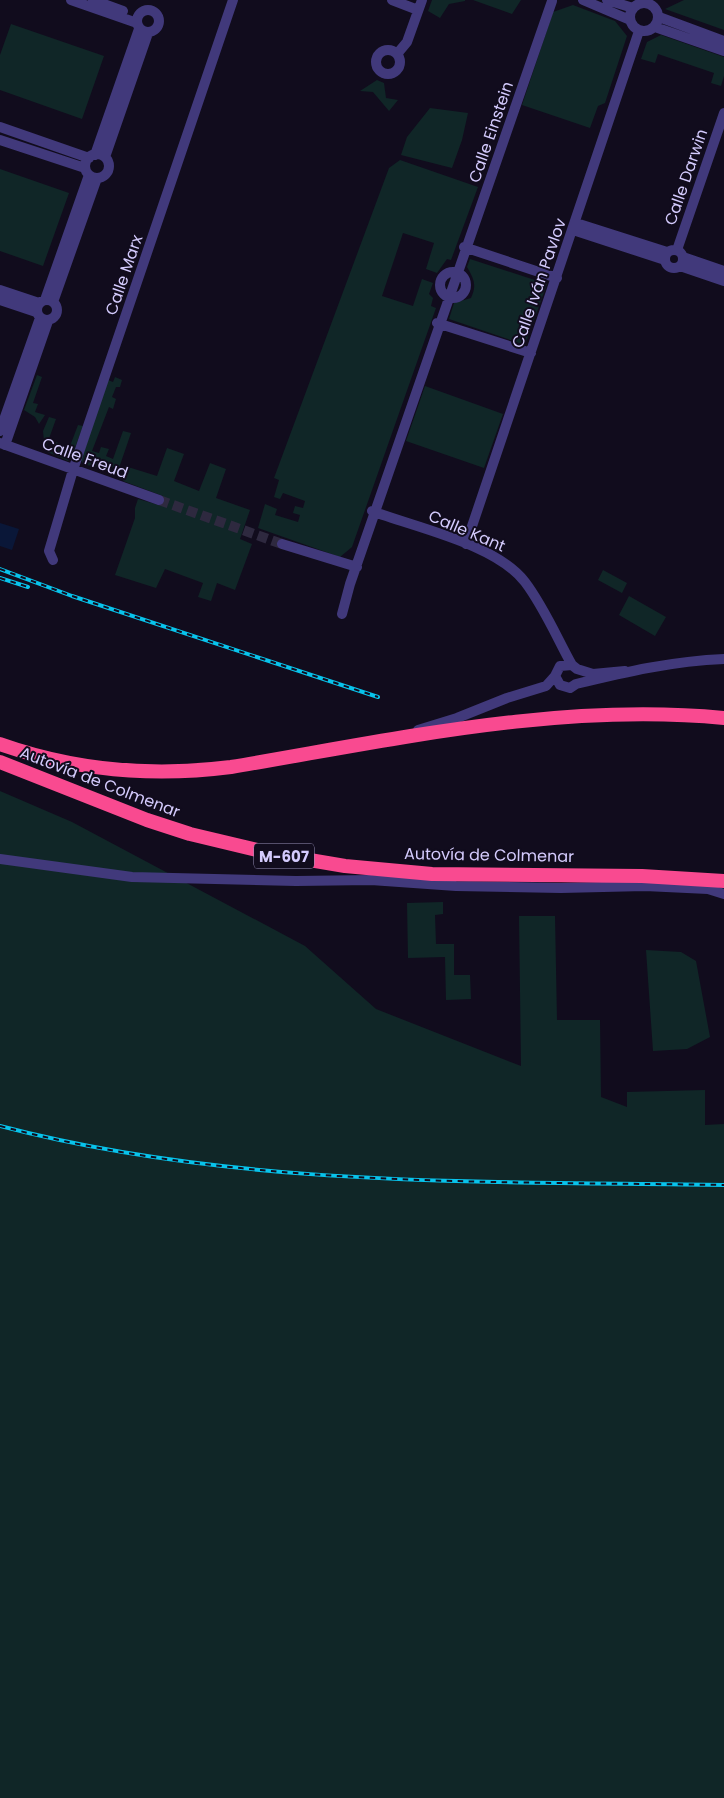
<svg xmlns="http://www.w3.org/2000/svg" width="724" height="1798" viewBox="0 0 724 1798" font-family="Poppins,sans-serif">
<rect width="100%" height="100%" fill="#110c1d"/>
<!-- green -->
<path fill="#102627" d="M432 0H465V1L449 4 440 18 428 11Z
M473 0H521L512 14Z
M684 0H724V30L665 9Z
M573 5 615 21 627 36 605 103 598 106 590 128 522 105 553 12Z
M11 24 104 56 82 119 0 90V55Z
M661 35 724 57V76L721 86 711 83 714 73 658 54 655 63 641 59 647 42Z
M377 80 384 83 386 98 398 100 389 111 373 92 360 91Z
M430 108 468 113 462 140 452 168 401 155 407 137Z
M400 160 478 187 451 260 447 259 437 273 426 269 434 243 403 233 382 296 413 306 422 279 433 283 429 294 433 298 431 306 436 308 352 547 340 557 258 528 265 504 277 509 275 515 298 522 300 515 293 513 295 506 303 508 305 501 283 493 280 499 274 497 279 480 274 478 389 168Z
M0 169 69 193 43 266 0 251Z
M470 259 547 284 525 345 449 319 454 303 471 298C477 285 474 279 467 267Z
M37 375 42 377 33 403 38 404 35 412 45 415 39 424 35 417 24 410Z
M115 377 122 380 120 387H116L112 397 116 399 113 409 109 407 92 451 99 453 101 447 109 449 106 456 113 459 123 431 131 433 119 468C106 466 96 468 83 464L81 460 108 380 113 382Z
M425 386 503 414 484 468 406 441Z
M49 417 56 419 46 447 54 449 56 442 63 445 60 451 67 454 78 425 83 426 72 456 68 461 45 451 43 431Z
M167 448 184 454 174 481 199 491 210 463 226 469 216 498 250 510 240 539 252 544 235 590 217 583 211 601 198 597 203 583 165 569 156 588 115 575 135 518V508L138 499 159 505 163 496 123 481 128 467 157 476Z
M603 570 627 583 622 593 598 580Z
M629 596 666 617 655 636 619 615Z
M0 791 72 822 305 946 376 1009 521 1066 519 916H555L557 1020H600L601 1097 627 1107V1092L705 1090V1125L724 1124V1798H0Z
M443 902V914L435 915 436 944H454V975H470L471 999 446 1000 445 957 408 958 407 903Z
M646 950 681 952 696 961 710 1037 687 1049 653 1051Z"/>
<!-- water -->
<path fill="#0a1738" d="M0 523 19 529 12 550 0 546Z"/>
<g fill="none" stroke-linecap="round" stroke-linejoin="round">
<!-- minor-tunnel -->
<path stroke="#2e293f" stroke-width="10" stroke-dasharray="10 5" stroke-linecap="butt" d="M159 500 282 544"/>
<!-- minor -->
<path stroke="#41397b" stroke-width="10" d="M71 0 137 23
M93 0 123 11
M392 0 418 10
M583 0 630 20
M607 0 633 8
M630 17a14 14 0 1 1 28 0a14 14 0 1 1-28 0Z
M137 21a11 11 0 1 1 22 0a11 11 0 1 1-22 0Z
M659 17 724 41
M655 27 724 51
M376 62a12 12 0 1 1 24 0a12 12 0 1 1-24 0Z
M397 54 407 42 422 0
M0 127 89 158
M0 140 85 168
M85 166a12 12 0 1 1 24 0a12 12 0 1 1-24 0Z
M95 155 139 29
M105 157 148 33
M576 223 667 252
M573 230 665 260
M464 247 557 278
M665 259a9 9 0 1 1 18 0a9 9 0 1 1-18 0Z
M677 250 724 113
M683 257 724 271
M680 266 724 281
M440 285a13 13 0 1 1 26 0a13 13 0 1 1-26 0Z
M0 290 39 303
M37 310a10 10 0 1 1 20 0a10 10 0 1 1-20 0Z
M0 300 36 312
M45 300 89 175
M53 302 97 178
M437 323 531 353
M0 431 40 318
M0 443 159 500
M5 445 48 321
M372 511C417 528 496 544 525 582 544 607 557 638 572 665
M282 544 357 567
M466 544 639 31
M53 560 49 551 73 470 233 0
M342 614 350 584 552 1
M625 671 593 674 577 669 572 665 560 666 555 676 560 685 570 688 576 684C625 672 673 661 724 659
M418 730 457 718 507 698 546 686 555 676
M0 859 132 877 296 881 371 880 456 886 561 888 645 886 708 889 724 894"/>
<!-- highway -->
<path stroke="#f94a90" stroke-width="14" d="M0 744C76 771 152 777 231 767 393 740 559 702 724 718
M0 762 147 820 190 834 274 854 345 866 432 874 642 876 724 881"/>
<defs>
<path id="rail" d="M0 569 72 596 378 697
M0 578 28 587
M0 1126C237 1188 482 1181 724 1185"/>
</defs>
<!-- rail casing -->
<use href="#rail" stroke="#08c3eb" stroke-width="4"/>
<!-- rail -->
<use href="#rail" stroke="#110c1d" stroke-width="2" stroke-dasharray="5.5" stroke-linecap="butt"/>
</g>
<g text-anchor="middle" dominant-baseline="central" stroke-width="4" stroke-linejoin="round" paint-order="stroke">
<!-- shield labels -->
<rect fill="#110c1d" stroke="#9a92ba" stroke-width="1" x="254" y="843.5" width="60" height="25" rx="4"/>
<g font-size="15" font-weight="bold" fill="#d4cbfd">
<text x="284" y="856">M-607</text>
</g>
<!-- street labels -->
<g font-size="16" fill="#d4cbfd" stroke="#110c1d">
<text transform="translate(491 132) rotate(-71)">Calle Einstein</text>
<text transform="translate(686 177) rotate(-71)">Calle Darwin</text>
<text transform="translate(124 275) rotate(-71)">Calle Marx</text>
<text transform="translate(539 283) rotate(-71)">Calle Iván Pavlov</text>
<text transform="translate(85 458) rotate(20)">Calle Freud</text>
<text transform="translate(467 531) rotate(23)">Calle Kant</text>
<text transform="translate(100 782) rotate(21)">Autovía de Colmenar</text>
<text transform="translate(489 855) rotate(1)">Autovía de Colmenar</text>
</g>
</g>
</svg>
